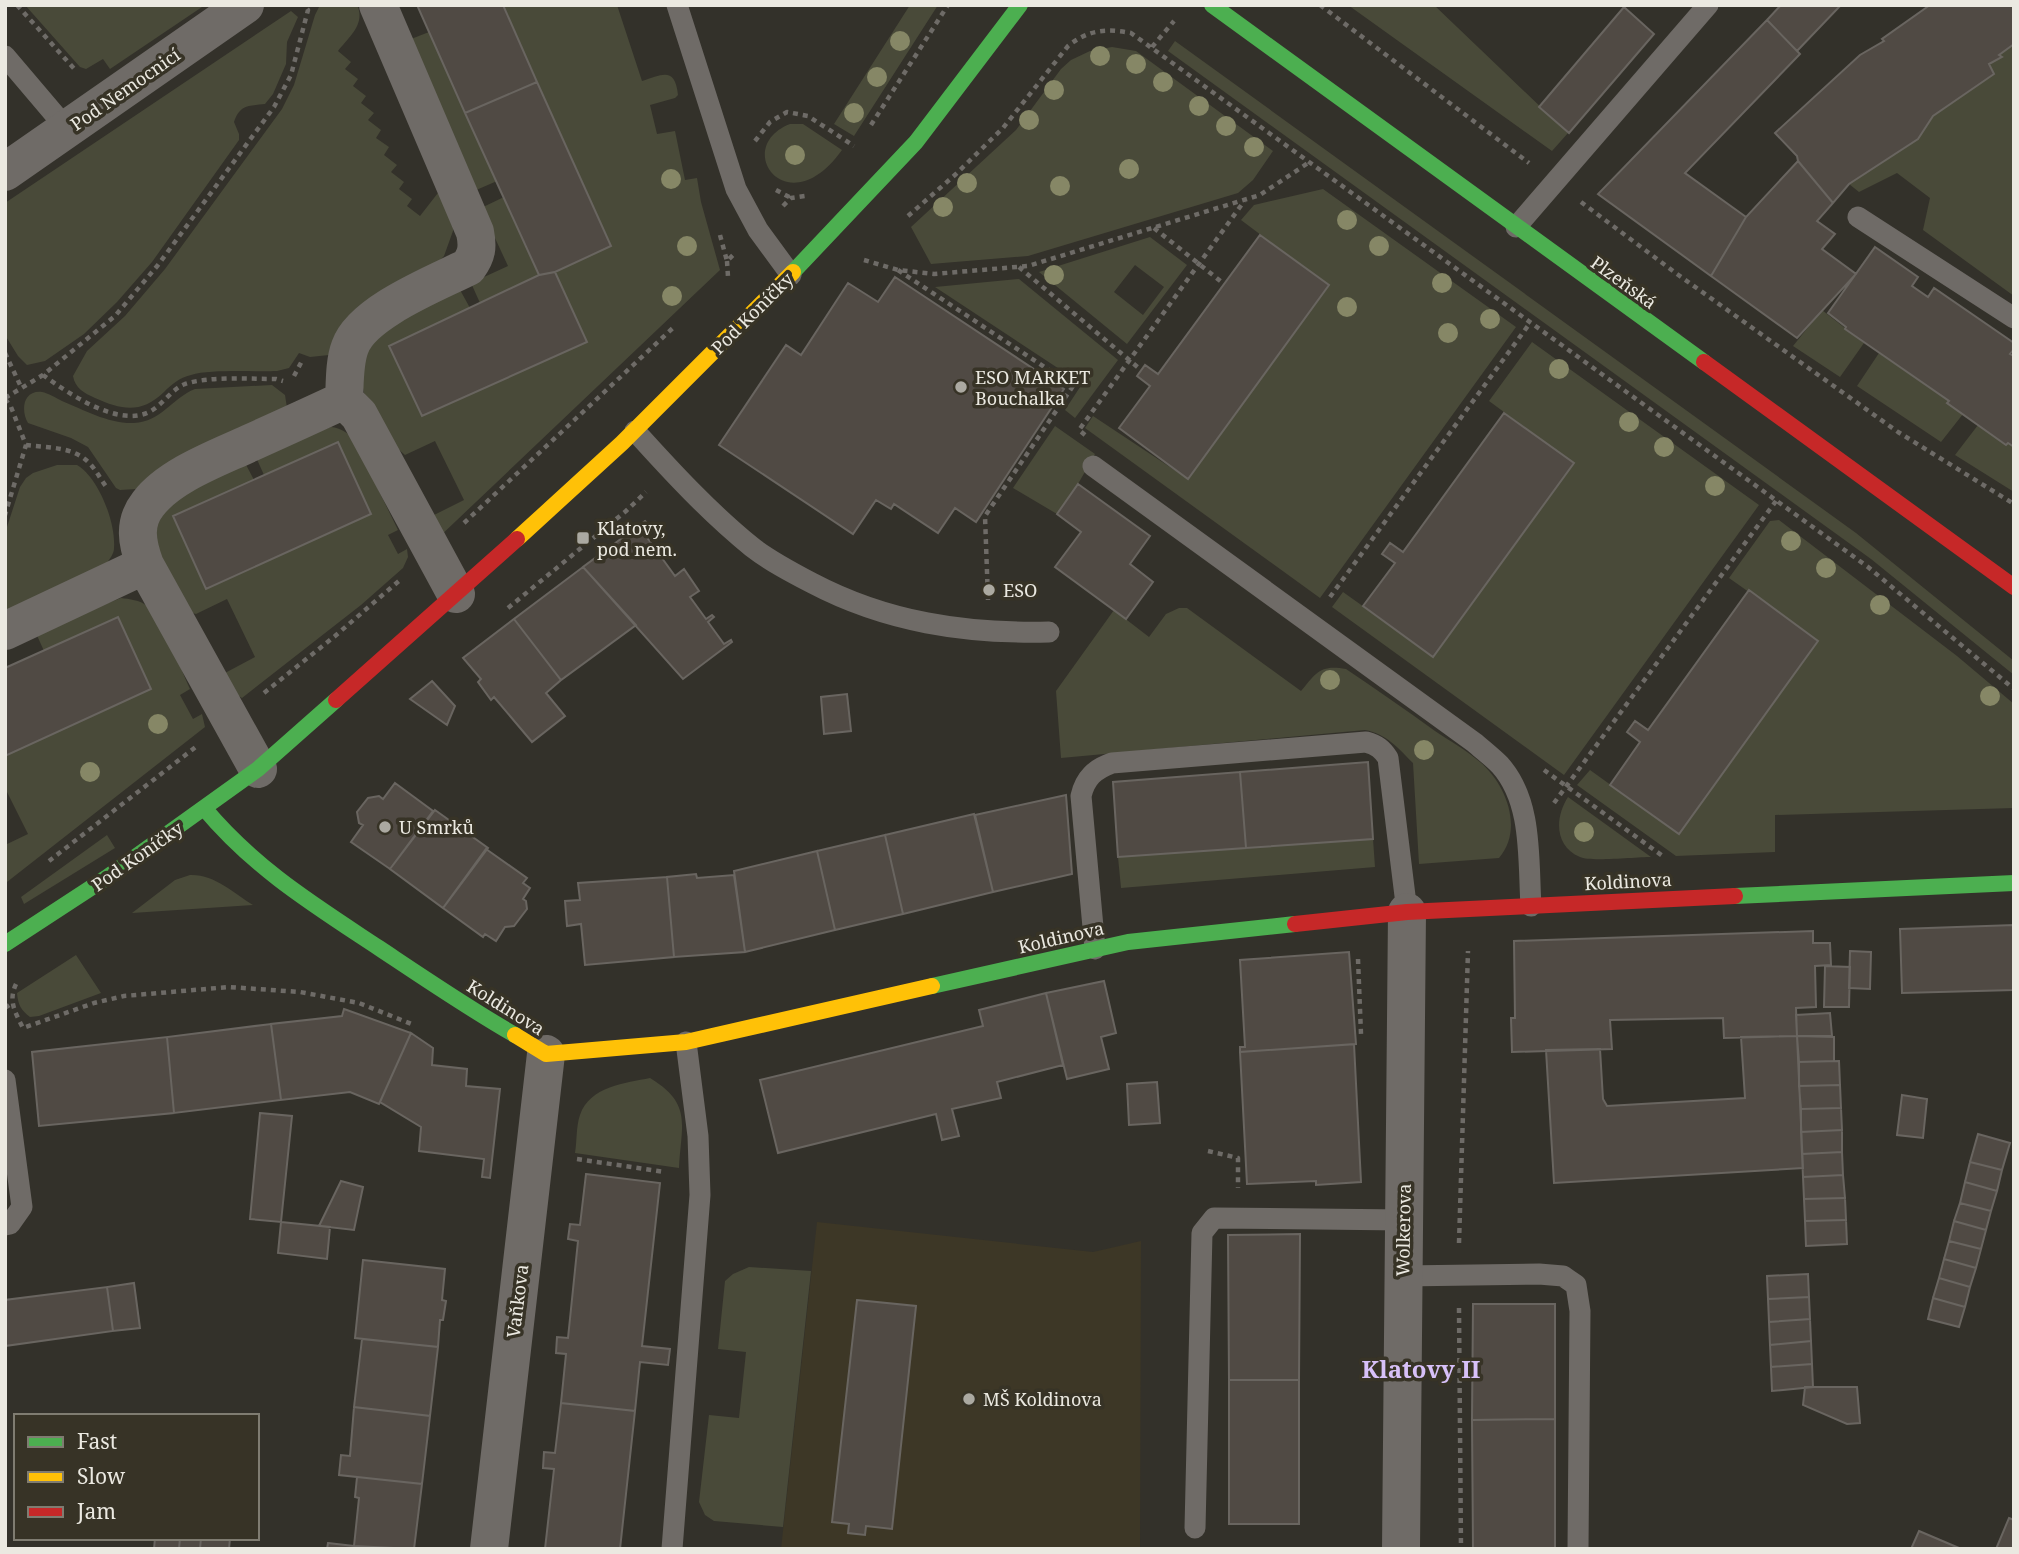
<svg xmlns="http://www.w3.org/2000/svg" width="2019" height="1554" viewBox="0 0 2019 1554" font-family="'Noto Serif',serif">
<rect width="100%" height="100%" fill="#33312a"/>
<!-- built -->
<path fill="#3d3726" d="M817 1222 1093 1252 1141 1241 1140 1549H781Z"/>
<!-- green -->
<path fill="#494a39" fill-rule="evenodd" d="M25 5H205L110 69 103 59 86 69 80 67Z
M320 5H357C366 24 349 37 338 51L351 62 345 69 358 79 353 86 366 96 361 103 374 113 368 120 381 130 376 138 389 147 384 155 397 165 391 172 404 182 399 189 412 199 407 206 420 216 441 189 453 206V231L444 256 424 278 329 355 310 357 299 353 289 368 277 371C254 372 211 369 191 375 179 378 172 384 164 392 141 414 122 410 95 398 84 393 75 388 73 376L87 351 125 316 165 269 282 109 294 85 315 15Z
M503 5H617L642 81C662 75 675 66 678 95L675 98 650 105 657 134 675 131 685 180 697 178 701 202 720 270 436 540 434 515 464 500 435 441 405 455 390 442 364 393 361 378 362 359 391 319 459 288 470 308 389 346 422 416 587 342 555 272 611 246Z
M910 5H938L854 136 834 124Z
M1348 5H1434L1568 133 1552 151Z
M291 11 298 17 287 42 286 64 273 94 265 104C249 106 240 104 234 122L239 134V140L152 262 117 302 84 334 45 361 27 365 18 356 5 335V203Z
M429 32 497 181 474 191 406 41Z
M1175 41 1856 533 2014 661V675L1871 559 1168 51Z
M2014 44V296L1923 230 1930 198 1897 173 1859 192 1849 184 1918 139 1933 116 1994 74 1989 64 2001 58 1999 55Z
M1112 47 1136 51 1273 151 1253 180 1238 193 1028 256 931 264 911 227 1016 130 1061 69 1071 60 1090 51Z
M790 124H803L842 150C787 227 731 147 790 124Z
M1323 189 1516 327 1320 598 1085 428 1093 416 1188 479 1328 285 1241 220 1254 205Z
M504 197 539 275 480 303 471 283 508 266 481 208Z
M1150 237 1187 265 1127 344 1039 272ZM1135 265 1164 287 1143 315 1114 292Z
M1019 279 1118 360 1075 418 1065 410 1082 384 935 287Z
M1822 310 1864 343 1840 377 1793 346Z
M1532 342 1759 505 1564 775 1332 607 1343 592 1433 656 1573 463 1489 401Z
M1879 353 1949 401 1963 414 1941 442 1857 386Z
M272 385 285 395 287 408 158 473 136 489 120 490 116 488 88 447 71 438 28 423C21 412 22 390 42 392 48 393 56 398 62 401 84 410 109 424 134 423 161 422 172 398 195 389Z
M1978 425 2006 445 2008 443 2014 447V492L1955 455Z
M1055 426 1095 454 1078 484 1057 514 1013 488Z
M331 427C341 428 348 433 354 440L398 530 388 535 398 554 407 549 408 557 403 568 361 605 242 698 237 695 225 673 255 657 227 599 196 614 185 611 167 591 154 524 176 494 243 459 254 480 206 589 370 514 264 475 255 455Z
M57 465H77C99 478 116 523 114 548 114 554 110 558 107 563L5 619V533L20 487 26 478 33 473Z
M1779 520 1957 656 2014 704V808L1775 815V852L1676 856 1577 785 1590 770 1679 834 1818 641 1729 578 1770 521Z
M121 598C129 599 140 600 147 606 163 621 180 667 190 689L180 695 193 719 202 714 205 727 7 882 5 845 28 834 5 788V756L151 689 118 618 44 651 35 631Z
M1179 608H1187L1301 691C1316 673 1320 664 1346 669 1376 689 1406 710 1435 731 1450 741 1466 750 1480 762 1506 784 1524 829 1499 858L1419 864 1413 763C1398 748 1387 734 1365 730L1061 758 1056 691 1114 610 1149 637 1166 614Z
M1568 797 1651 857C1636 857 1590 862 1580 857 1554 846 1555 817 1568 797Z
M107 835 115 848 24 904 21 897Z
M1373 839 1375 867 1121 888 1118 857Z
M190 875C214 874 234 893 253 905L132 913 175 880Z
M76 955 101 993 39 1016 30 1017C21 1010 18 1005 17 993Z
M650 1078C693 1104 681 1125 679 1168L575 1153C577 1141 576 1126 580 1115 590 1086 626 1083 650 1078Z
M749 1267 811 1271 783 1527 714 1521 705 1515 699 1502 709 1415 739 1418 746 1352 718 1349 725 1281 733 1274Z"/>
<!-- building -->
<path fill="#504a44" stroke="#696560" stroke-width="2" d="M417 5H503L537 82 465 113Z
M1781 5H1841L1797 51 1767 20Z
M1930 5H2014V44L1999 55 2002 57 1989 64 1994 74 1933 116 1918 139 1849 184 1833 203 1798 161 1797 156 1775 133 1860 55 1884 41 1882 39Z
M1624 7 1654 34 1569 133 1539 107Z
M1767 20 1800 54 1685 173 1746 217 1711 276 1598 194Z
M537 82 611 246 555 272 539 275 465 113Z
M1798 161 1833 203 1817 221 1835 234 1822 249 1856 274 1797 338 1711 276 1746 217Z
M1260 235 1329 285 1188 479 1119 428 1150 386 1137 376 1145 365 1158 374Z
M1875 247 1918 277 1912 286 1928 297 1934 288 2014 343V349L2010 354 2014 356V447L2008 443 2006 445 1947 403 1949 401 1845 329 1846 327 1828 313Z
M555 272 587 342 422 416 389 346 539 275Z
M895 277 1064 389 976 522 955 508 938 533 894 504 891 509 876 500 853 534 719 445 786 345 801 355 848 283 878 302Z
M1504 413 1574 463 1433 657 1363 606 1395 563 1382 554 1390 543 1403 552Z
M338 442 371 514 206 589 173 516Z
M1078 484 1150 536 1130 564 1153 582 1126 619 1055 567 1081 532 1057 514Z
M645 521 647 523 640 528 657 551 663 546 665 549 659 554 675 576 684 569 699 591 690 597 706 619 712 615 714 617 708 622 724 644 731 640 732 642 683 679 583 567Z
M583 567 636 625 561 680 514 619Z
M1749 590 1818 641 1679 834 1610 785 1640 742 1627 732 1635 721 1648 730Z
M118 617 151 689 5 756V668Z
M514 619 561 680 546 693 565 716 532 742 494 697 491 700 478 682 481 679 463 658Z
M432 681 455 706 447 725 410 699Z
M847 694 851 731 824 734 821 697Z
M1368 762 1373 839 1246 848 1240 772Z
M1240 772 1246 848 1118 857 1113 782Z
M395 783 433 811 390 869 351 842 363 825 359 823 357 812 368 798 379 796 383 799Z
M1066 795 1072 874 993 892 975 815Z
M435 810 488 848 443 908 390 869Z
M974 814 993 892 903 914 885 835Z
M885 835 903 914 835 930 817 851Z
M486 849 527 878 523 883 530 888 523 899 526 901 527 909 514 926 505 927 496 941 485 934 483 937 443 908Z
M817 851 835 930 745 952 734 871Z
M696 874 697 878 734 875 745 952 674 957 667 877Z
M667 877 674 957 585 965 581 924 567 926 565 901 580 900 578 883Z
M2014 925V990L1902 993 1900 929Z
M1813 931V943H1830L1831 965 1815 966 1816 1007 1796 1008 1797 1036 1724 1038 1723 1018 1610 1020 1612 1049 1512 1052 1511 1018H1515L1514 941Z
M1850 951 1871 952 1870 989 1849 988Z
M1349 952 1356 1044 1240 1052V1047H1245L1240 960Z
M1825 966 1850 967 1849 1007H1824Z
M1104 981 1116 1033 1101 1037 1109 1069 1067 1079 1046 993Z
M1046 993 1063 1065 997 1082 1001 1098 952 1109 959 1136 942 1140 936 1114 778 1153 760 1080 983 1026 979 1010Z
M344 1009 411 1033 379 1104 350 1092 281 1100 271 1024 342 1016Z
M1830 1013 1832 1036H1797L1796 1015Z
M271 1024 281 1100 174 1113 167 1037Z
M411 1033 433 1048 432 1065 467 1069 466 1086 500 1089 490 1178 482 1177 484 1159 419 1151 421 1127 380 1102Z
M1797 1036 1803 1168 1554 1183 1546 1050 1600 1049 1603 1099 1607 1106 1745 1098 1741 1037Z
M1797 1036 1834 1037V1061L1799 1062Z
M167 1037 174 1113 39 1126 32 1052Z
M1354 1044 1361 1182 1316 1185V1181L1247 1184 1240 1052Z
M1839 1061 1840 1085 1799 1086V1062Z
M1157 1082 1160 1123 1129 1125 1127 1084Z
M1840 1085 1841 1108 1801 1109 1799 1086Z
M1902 1095 1927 1099 1923 1138 1897 1135Z
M1841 1108 1842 1130 1801 1132V1109Z
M260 1113 292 1116 281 1222 250 1219Z
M1842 1130V1152L1802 1154 1801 1132Z
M1978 1134 2010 1143 2002 1170 1970 1162Z
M1842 1152 1843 1175 1803 1177 1802 1154Z
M1970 1162 2002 1170 1997 1191 1965 1182Z
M586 1174 660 1183 642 1346 670 1349 668 1365 640 1362 635 1411 561 1403 566 1354 556 1353 557 1337 568 1338 578 1241 568 1239 570 1224 580 1225Z
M1843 1175 1845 1198 1804 1199 1803 1177Z
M341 1181 363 1187 354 1230 319 1226Z
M1965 1182 1997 1191 1991 1211 1960 1203Z
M1845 1198 1846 1220 1805 1221 1804 1199Z
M1960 1203 1991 1211 1986 1230 1954 1221Z
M1846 1220 1847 1244 1806 1246 1805 1221Z
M1954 1221 1986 1230 1981 1249 1949 1241Z
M281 1222 330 1227 327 1259 278 1253Z
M1300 1234 1299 1380H1229L1228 1235Z
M1949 1241 1981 1249 1976 1268 1944 1259Z
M1944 1259 1976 1268 1970 1287 1939 1278Z
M363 1260 445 1269 442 1300 446 1301 443 1320H440L438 1347 355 1338Z
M1808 1274 1809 1297 1768 1299 1767 1276Z
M1939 1278 1970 1287 1965 1307 1933 1298Z
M134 1283 140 1328 113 1331 107 1287Z
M107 1287 113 1331 5 1346V1300Z
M1809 1297 1810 1319 1769 1322 1768 1299Z
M1933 1298 1965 1307 1959 1327 1928 1319Z
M857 1300 916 1306 892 1529 866 1526 865 1535 848 1533 849 1524 832 1522Z
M1473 1304H1555V1419L1472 1420Z
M1810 1319 1811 1341 1770 1345 1769 1322Z
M362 1339 438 1347 430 1416 354 1407Z
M1811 1341 1812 1364 1771 1367 1770 1345Z
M1812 1364 1813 1387 1772 1391 1771 1367Z
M1229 1380H1299V1524H1229Z
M1805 1387H1857L1860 1423 1847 1424 1803 1405Z
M561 1403 635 1411 620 1549H545L554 1469 543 1468 544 1452 555 1453Z
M354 1407 430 1416 422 1484 339 1475 341 1455 350 1456Z
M1555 1419V1549H1473L1472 1420Z
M357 1477 422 1484 414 1549 354 1546 359 1498 355 1497Z
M2009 1518 2014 1520V1549H1996Z
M1919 1531 1959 1548V1549H1911Z
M155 1538H180L179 1549H154Z
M180 1538H201L200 1549H179Z
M201 1538H230L229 1549H200Z
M328 1543 354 1546 379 1549H327Z"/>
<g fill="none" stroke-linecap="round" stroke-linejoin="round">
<!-- path -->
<path stroke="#6e6b67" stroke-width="4.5" stroke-dasharray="5 5" stroke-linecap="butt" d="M17 5 77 72
M1320 5 1529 163
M1152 47 1174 21
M871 125 948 5
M755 141 770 122 787 112 808 116 854 146
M776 190 791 198
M1581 202 1677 274 1898 432 2014 504
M783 206 791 198 805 196
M908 216 956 174 1003 128 1068 46C1088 30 1106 28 1131 33L1868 567 2014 689
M1154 228 1224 284
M720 235 727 261 734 254
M864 260 898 270 934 274 1028 266 1260 195 1308 163
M727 261 728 277
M1019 267 1141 370
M898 270 1073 386 985 516 988 600
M5 353 22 389
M43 375C68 393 119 429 151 411 163 404 172 389 185 384 210 376 249 379 276 379L283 381
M294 376 303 359
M5 398 43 375 115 316 158 265 274 107 291 75 308 10 304 5
M5 399 11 407 26 445 5 515
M1085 435 1079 430 1245 200
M26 445C49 448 75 446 91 465 98 473 102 482 108 489
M464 523 675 326
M1330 597 1530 323
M508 608 626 511 646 492
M264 693 335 636 400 580
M1544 770 1664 857
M1554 803 1776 501
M49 861 197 746
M1358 959 1361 1034
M16 984C8 1001 15 1012 23 1028L94 1003 124 996 229 987 300 992 359 1003 414 1025
M5 1008 11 1004
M1208 1151 1238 1158V1188
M577 1159 665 1172
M1459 1243 1468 951
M1459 1308 1461 1549"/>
<!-- lane -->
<path stroke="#6f6b67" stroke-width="21" d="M677 5 736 189 758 230 791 275
M5 56 67 129
M1858 217 2014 318
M1516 227 1708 5
M635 431C672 472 710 513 752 547 770 561 791 572 812 583 886 622 965 634 1049 632
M1093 466 1475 743C1483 750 1492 757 1500 765 1533 802 1528 859 1531 906
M1095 949 1081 796C1085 778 1095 769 1112 763L1366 742C1377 745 1382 749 1388 758L1407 912
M5 1080 22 1207 10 1224 5 1225
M1403 1276 1539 1274 1563 1276 1576 1285 1580 1311 1578 1549
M1195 1528 1202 1233 1214 1218 1404 1220
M672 1549 700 1195 698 1136 686 1042"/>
<!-- street -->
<path stroke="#6f6b67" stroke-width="38" d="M5 172 245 5
M344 400 359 415 456 594
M145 565 258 769
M5 631 145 565C137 543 133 523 148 504 170 475 218 458 250 443 281 429 312 415 344 400 345 383 344 363 350 347 362 312 436 283 468 267 477 255 478 247 475 232L378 5
M489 1549 546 1054
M1401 1549 1407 912"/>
<!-- fast -->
<path stroke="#4caf50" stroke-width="16" d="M1212 5 1704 362
M793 272 916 142 1020 5
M204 808C255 869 314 905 379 948 424 978 468 1008 515 1035
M1735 896 2014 883
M5 944 106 878 258 769 336 700
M932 986 1128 942 1295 924"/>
<!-- slow -->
<path stroke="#ffc107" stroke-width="16" d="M517 539 622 443 793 272
M515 1035 546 1054 686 1042 932 986"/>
<!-- jam -->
<path stroke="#c62828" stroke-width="16" d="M1704 362 2014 587
M336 700 517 539
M1295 924 1407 912 1735 896"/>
</g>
<!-- trees -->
<g fill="#868766">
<circle cx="900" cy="41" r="10"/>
<circle cx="1100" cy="56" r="10"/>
<circle cx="1136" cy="64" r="10"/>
<circle cx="877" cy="77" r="10"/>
<circle cx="1163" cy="82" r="10"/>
<circle cx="1054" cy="90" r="10"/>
<circle cx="1199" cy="106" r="10"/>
<circle cx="854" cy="113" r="10"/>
<circle cx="1029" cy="120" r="10"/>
<circle cx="1226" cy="126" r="10"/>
<circle cx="1254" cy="147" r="10"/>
<circle cx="795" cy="155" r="10"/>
<circle cx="1129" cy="169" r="10"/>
<circle cx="671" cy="179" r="10"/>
<circle cx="967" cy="183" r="10"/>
<circle cx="1060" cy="186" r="10"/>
<circle cx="943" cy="207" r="10"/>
<circle cx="1347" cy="220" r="10"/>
<circle cx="687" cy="246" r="10"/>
<circle cx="1379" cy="246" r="10"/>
<circle cx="1054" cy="275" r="10"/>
<circle cx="1442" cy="283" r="10"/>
<circle cx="672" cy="296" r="10"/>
<circle cx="1347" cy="307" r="10"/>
<circle cx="1490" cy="319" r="10"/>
<circle cx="1448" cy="333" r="10"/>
<circle cx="1559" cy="369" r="10"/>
<circle cx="1629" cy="422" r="10"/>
<circle cx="1664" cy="447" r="10"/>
<circle cx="1715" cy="486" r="10"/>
<circle cx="1791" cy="541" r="10"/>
<circle cx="1826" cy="568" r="10"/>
<circle cx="1880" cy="605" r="10"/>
<circle cx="1330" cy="680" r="10"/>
<circle cx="1990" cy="696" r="10"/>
<circle cx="158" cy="724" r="10"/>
<circle cx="1424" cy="750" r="10"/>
<circle cx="90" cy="772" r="10"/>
<circle cx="1584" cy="832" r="10"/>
</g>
<!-- markers -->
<g fill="#aba9a1" stroke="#373326" stroke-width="2.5">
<circle cx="961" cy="387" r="7"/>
<rect x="576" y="531" width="14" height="14" rx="3.5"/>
<circle cx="989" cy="590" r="7"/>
<circle cx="385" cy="827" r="7"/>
<circle cx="969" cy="1399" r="7"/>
</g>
<g text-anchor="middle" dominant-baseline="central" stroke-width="7" stroke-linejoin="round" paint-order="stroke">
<!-- street labels -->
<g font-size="18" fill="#ebe9e1" stroke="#373326">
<text transform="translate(125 89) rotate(-35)">Pod Nemocnicí</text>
<text transform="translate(1624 282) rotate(36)">Plzeňská</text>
<text transform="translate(752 313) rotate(-45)">Pod Koníčky</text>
<text transform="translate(137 856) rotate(-35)">Pod Koníčky</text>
<text transform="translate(1628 881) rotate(-3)">Koldinova</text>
<text transform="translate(1061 937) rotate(-13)">Koldinova</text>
<text transform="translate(506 1007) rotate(32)">Koldinova</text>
<text transform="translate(1403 1230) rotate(-89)">Wolkerova</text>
<text transform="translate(517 1301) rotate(-83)">Vaňkova</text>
</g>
<!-- poi labels -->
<g font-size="18" fill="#ebe9e1" stroke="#373326" text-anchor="start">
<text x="975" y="377">ESO MARKET<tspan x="975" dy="21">Bouchalka</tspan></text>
<text x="597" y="528">Klatovy,<tspan x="597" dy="21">pod nem.</tspan></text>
<text x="1003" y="590">ESO</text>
<text x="399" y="827">U Smrků</text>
<text x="983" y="1399">MŠ Koldinova</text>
</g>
<!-- district labels -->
<g font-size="24" font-weight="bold" fill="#d7c0f8" stroke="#373326">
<text x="1421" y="1368">Klatovy II</text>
</g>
</g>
<!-- border -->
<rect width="2019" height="1554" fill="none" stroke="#ebe9e1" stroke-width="14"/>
<!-- legend -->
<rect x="14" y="1414" width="245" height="126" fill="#373326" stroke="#7f7c71" stroke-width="2"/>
<rect x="28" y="1437" width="35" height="10" fill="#4caf50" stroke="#7f7c71" stroke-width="2"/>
<text x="77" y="1449" font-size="21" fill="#ebe9e1">Fast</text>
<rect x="28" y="1472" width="35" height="10" fill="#ffc107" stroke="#7f7c71" stroke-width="2"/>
<text x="77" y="1484" font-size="21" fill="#ebe9e1">Slow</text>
<rect x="28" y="1507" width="35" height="10" fill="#c62828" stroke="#7f7c71" stroke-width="2"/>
<text x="77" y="1519" font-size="21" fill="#ebe9e1">Jam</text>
</svg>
